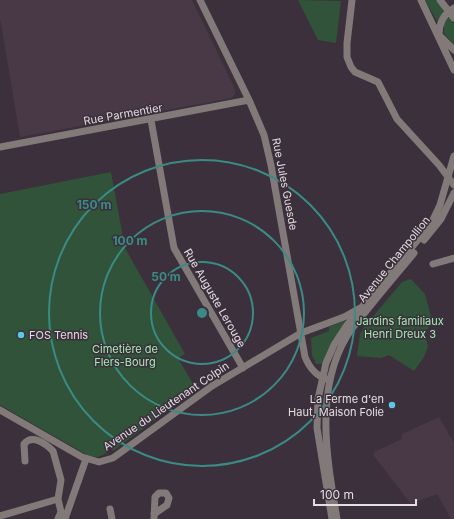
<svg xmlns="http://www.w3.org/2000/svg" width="454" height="519" viewBox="0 0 454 519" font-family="Inter,sans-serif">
<rect width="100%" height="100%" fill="#3b303b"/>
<!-- education -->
<path fill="#493946" d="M0 0H192L235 89V94L232 98 20 137 0 18Z
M439 417 454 443V519H451L437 494 411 504 374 456V452L402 439V434Z"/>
<!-- green -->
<path fill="#315339" d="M298 0 341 1 336 43 318 40Z
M425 0H436L445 10 437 21Z
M449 15 454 24V45L444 33V24Z
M111 172 125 248 185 354 178 358 196 389 113 451 111 447 105 448 107 453 98 457 89 456 0 405V194Z
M411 279 425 294 431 316V322L425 335 428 346 424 357 414 371 389 355 381 358 357 356 360 334 364 327 402 282Z
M344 321 345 322 331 344 322 364H316L312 355 311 338 329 331V327Z"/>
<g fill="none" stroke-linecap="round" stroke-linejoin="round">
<!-- minor -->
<path stroke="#827979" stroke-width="7" d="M200 0 249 100 264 135 271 165 305 357C310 369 317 377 329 380
M352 0 347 43V57L351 67 355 72 378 82 397 119 439 165 454 185
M421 0 454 70
M440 0 454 18
M454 8C443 14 439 24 439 35L454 50
M151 120 174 248 243 368
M0 147 249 100
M424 240 441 219 454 193
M433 264 454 258
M0 410 82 457 99 462 113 458 212 386 301 333 344 317 362 307
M25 461 24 444C32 434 45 443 53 451L61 480 58 499 61 512 58 519
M110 509 112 519
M0 516 58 499
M65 519 86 459
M154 519 155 497 159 493H166L169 498 167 505 154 514
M332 519 317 428 318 399 326 363 334 345 347 325 431 224 440 205 454 156
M337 519C327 459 314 391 347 336 355 323 366 312 375 300 388 284 401 269 414 253"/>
</g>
<!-- distance rings -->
<g fill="none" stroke="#3a8b85" stroke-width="2">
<circle cx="202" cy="313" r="51"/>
<circle cx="202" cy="313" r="102"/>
<circle cx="202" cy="313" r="153"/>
</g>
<!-- markers -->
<g fill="#5cc7e7" stroke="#3b303b" stroke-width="1.5">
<circle cx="21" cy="335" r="4"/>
<circle cx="392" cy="405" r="4"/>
</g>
<g text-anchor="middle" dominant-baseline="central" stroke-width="3" stroke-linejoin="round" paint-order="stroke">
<!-- street labels -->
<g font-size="11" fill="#e4dde3" stroke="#3b303b">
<text transform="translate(123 114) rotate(-10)">Rue Parmentier</text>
<text transform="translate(285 184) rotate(79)">Rue Jules Guesde</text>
<text transform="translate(394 259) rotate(-51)">Avenue Champollion</text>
<text transform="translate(215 298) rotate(60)">Rue Auguste Lerouge</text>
<text transform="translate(166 406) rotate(-34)">Avenue du Lieutenant Colpin</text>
</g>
<!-- park labels -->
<g font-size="11" fill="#a3edb2" stroke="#3b303b">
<text x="400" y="321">Jardins familiaux<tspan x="400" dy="13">Henri Dreux 3</tspan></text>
<text x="125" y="349">Cimetière de<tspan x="125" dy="13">Flers-Bourg</tspan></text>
</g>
<!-- poi labels -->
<g font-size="11" fill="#e4dde3" stroke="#3b303b" text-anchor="start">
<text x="29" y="335">FOS Tennis</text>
<text x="384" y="399" text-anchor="end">La Ferme d'en<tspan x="384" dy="13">Haut, Maison Folie</tspan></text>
</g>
</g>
<circle cx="202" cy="313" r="6" fill="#3a8b85" stroke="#3b303b" stroke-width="2"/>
<g font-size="12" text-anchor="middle" font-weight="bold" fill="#3a8b85" stroke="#3b303b" stroke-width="3" stroke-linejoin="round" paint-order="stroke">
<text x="94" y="209">150 m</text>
<text x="130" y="245">100 m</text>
<text x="166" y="281">50 m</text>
</g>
<!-- scale -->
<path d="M314 499v6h102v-6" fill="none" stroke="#e4dde3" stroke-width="2"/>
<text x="320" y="499" font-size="12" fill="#e4dde3" stroke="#3b303b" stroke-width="3" paint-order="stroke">100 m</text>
</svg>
